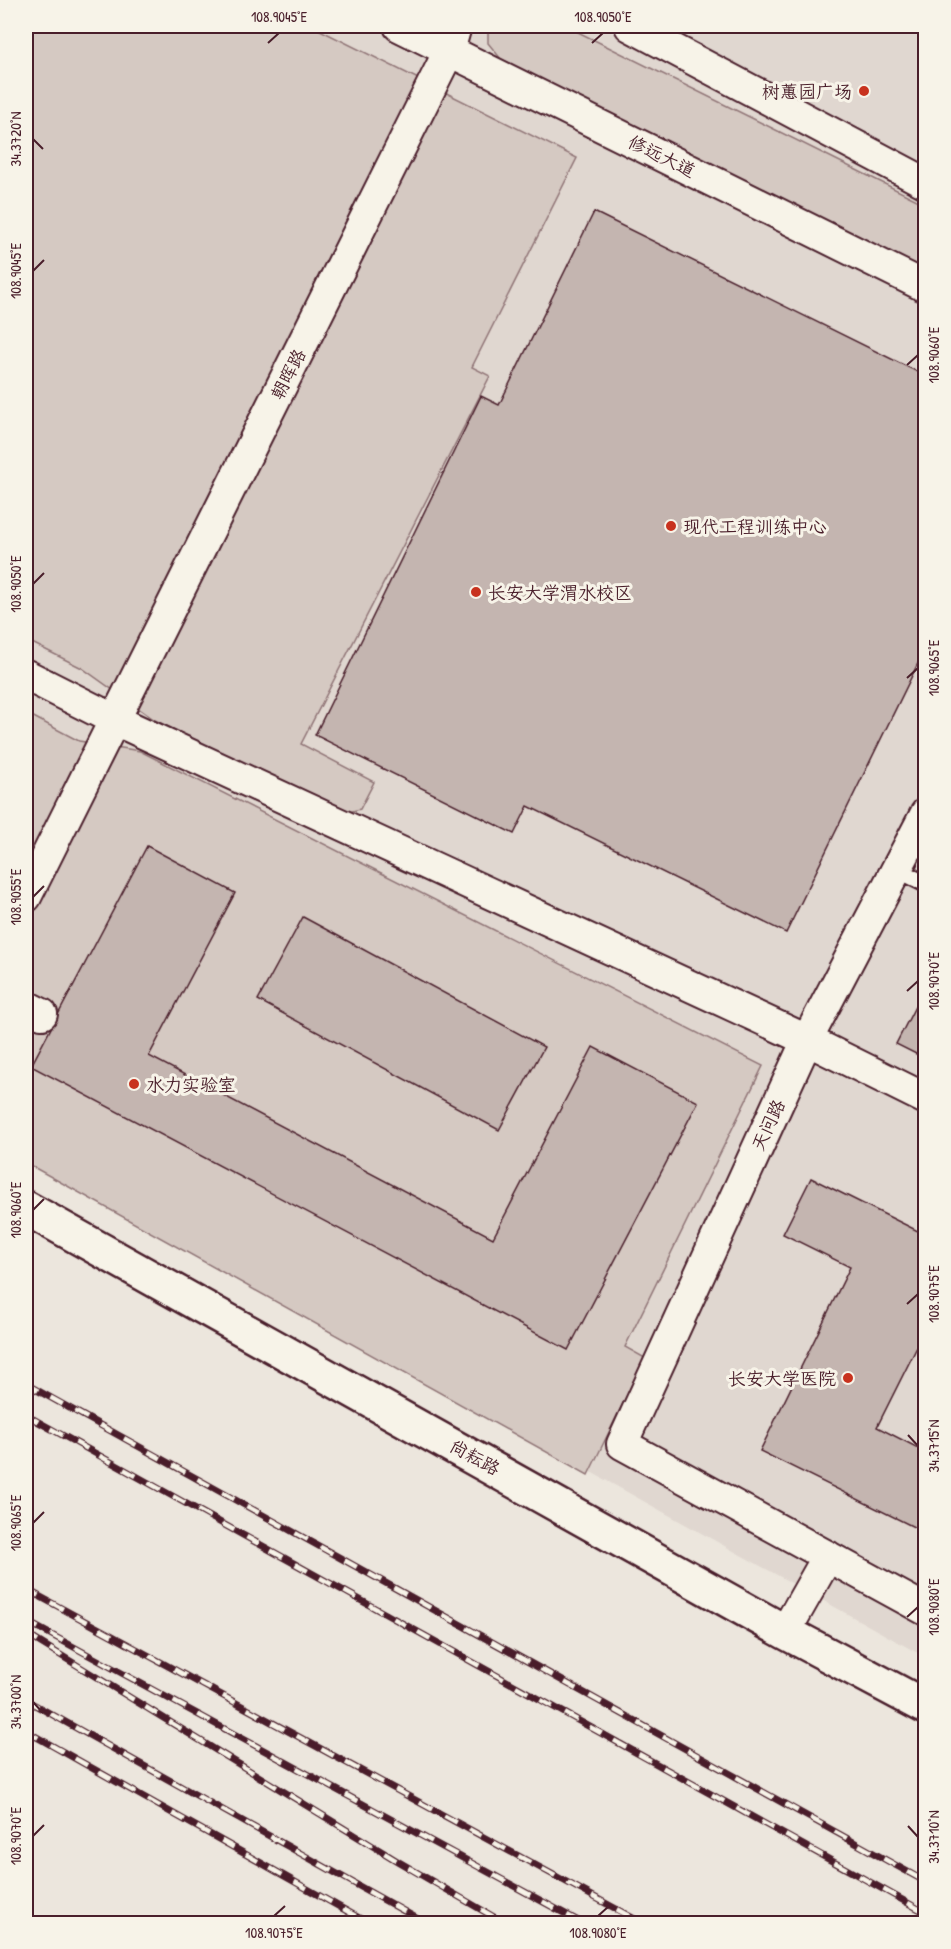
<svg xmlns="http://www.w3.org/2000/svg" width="951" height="1949" viewBox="0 0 951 1949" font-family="'Patrick Hand','LXGW WenKai TC',sans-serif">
<rect width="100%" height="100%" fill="#ece6dd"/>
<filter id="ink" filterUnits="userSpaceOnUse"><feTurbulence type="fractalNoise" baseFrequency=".0167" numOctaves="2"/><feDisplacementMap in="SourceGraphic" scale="12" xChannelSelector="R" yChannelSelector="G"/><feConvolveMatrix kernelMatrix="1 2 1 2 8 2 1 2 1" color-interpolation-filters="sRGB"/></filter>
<g filter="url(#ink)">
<!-- built -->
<path fill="#e0d7d0" d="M26 26H925V1657L26 1159Z"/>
<!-- green -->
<path fill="#d5c9c2" stroke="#907476" stroke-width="1.5" d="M26 26H312L577 158 472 367 490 376 301 744 374 782 360 809 341 814 155 720 82 668 26 640Z
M488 26H566L925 204V270L501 59 488 43Z
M26 713 79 741 140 751 763 1066 625 1347 645 1358 588 1475 26 1163Z"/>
<!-- building -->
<path fill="#c4b5b0" stroke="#4a1f2b" stroke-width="1.5" d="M594 212 926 376V647L786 933 528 806 514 834 315 735 481 396 499 405Z
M147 846 235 893 149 1056 493 1238 593 1047 698 1102 568 1350 31 1066Z
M303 917 544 1047 499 1130 258 1000Z
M926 985V1059L896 1044Z
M811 1178 926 1235V1329L877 1427 926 1452V1533L760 1451 850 1267 783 1234Z"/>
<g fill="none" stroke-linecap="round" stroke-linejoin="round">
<defs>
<path id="lane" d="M896 869 926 884"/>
<path id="street" d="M399 26 926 287
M630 26 926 183
M26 675 115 720 807 1040 926 1099
M926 813 807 1040 622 1444 926 1610
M26 897 449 51 456 26
M26 1006 42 1014
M785 1632 828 1556"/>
<path id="secondary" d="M26 1208 785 1632 926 1707"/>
</defs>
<!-- lane casing -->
<use href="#lane" stroke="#4a1f2b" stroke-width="20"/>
<!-- street casing -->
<use href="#street" stroke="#4a1f2b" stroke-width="34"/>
<!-- secondary casing -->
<use href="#secondary" stroke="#4a1f2b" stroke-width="38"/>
<!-- lane -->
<use href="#lane" stroke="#f7f3e8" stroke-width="15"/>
<!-- street -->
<use href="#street" stroke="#f7f3e8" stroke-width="30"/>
<!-- secondary -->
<use href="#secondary" stroke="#f7f3e8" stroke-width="33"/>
<defs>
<path id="rail" d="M26 1384 926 1882
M26 1415 926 1913
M26 1589 644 1924
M26 1621 584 1924
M26 1634 399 1862 506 1924
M26 1700 427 1924
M26 1731 370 1924"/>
</defs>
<!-- rail casing -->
<use href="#rail" stroke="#4a1f2b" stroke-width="7"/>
<!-- rail -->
<use href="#rail" stroke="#f7f3e8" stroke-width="4.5" stroke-dasharray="14" stroke-linecap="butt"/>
</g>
</g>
<!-- ticks -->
<path fill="none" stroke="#4a1f2b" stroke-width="2" d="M268 43 279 33M592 43 603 33M33 139 43 149M33 271 44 260M907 365 918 355M33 584 44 573M907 678 918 668M33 897 44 886M907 991 918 981M33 1210 44 1199M907 1304 918 1294M908 1435 918 1446M33 1523 44 1512M907 1617 918 1607M33 1702 43 1713M908 1826 918 1837M33 1836 44 1825M274 1916 285 1906M598 1916 609 1906"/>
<!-- markers -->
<g fill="#c8321e" stroke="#f7f3e8" stroke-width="2">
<circle cx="864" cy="91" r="6"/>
<circle cx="671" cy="526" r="6"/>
<circle cx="476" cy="592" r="6"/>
<circle cx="134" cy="1084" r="6"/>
<circle cx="848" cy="1378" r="6"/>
</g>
<g text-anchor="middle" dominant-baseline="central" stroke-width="6" stroke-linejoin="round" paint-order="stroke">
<!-- poi labels -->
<g font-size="18" fill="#4a1f2b" stroke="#f7f3e8" text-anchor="start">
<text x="852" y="91" text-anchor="end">树蕙园广场</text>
<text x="683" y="526">现代工程训练中心</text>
<text x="488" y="592">长安大学渭水校区</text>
<text x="146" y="1084">水力实验室</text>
<text x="836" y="1378" text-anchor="end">长安大学医院</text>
</g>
<!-- street labels -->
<g font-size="18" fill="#4a1f2b" stroke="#f7f3e8">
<text transform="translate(662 156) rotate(26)">修远大道</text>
<text transform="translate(288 374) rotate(-63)">朝晖路</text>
<text transform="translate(768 1125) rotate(-65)">天问路</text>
<text transform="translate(475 1457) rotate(29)">尚耘路</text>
</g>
</g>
<!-- margin -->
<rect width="951" height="1949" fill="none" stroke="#f7f3e8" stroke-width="66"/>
<rect x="33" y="33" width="885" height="1883" fill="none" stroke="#4a1f2b" stroke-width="2"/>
<g font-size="15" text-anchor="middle" fill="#4a1f2b">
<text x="279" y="22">108.9045°E</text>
<text x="603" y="22">108.9050°E</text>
<text transform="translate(16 139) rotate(-90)" y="5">34.3720°N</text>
<text transform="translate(16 271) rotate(-90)" y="5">108.9045°E</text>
<text transform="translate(934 355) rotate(-90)" y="5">108.9060°E</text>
<text transform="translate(16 584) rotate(-90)" y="5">108.9050°E</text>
<text transform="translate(934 668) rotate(-90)" y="5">108.9065°E</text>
<text transform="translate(16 897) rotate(-90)" y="5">108.9055°E</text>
<text transform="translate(934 981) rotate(-90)" y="5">108.9070°E</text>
<text transform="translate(16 1210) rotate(-90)" y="5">108.9060°E</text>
<text transform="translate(934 1294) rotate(-90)" y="5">108.9075°E</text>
<text transform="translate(934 1446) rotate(-90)" y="5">34.3715°N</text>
<text transform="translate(16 1523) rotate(-90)" y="5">108.9065°E</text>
<text transform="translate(934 1607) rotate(-90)" y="5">108.9080°E</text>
<text transform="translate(16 1702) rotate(-90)" y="5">34.3700°N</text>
<text transform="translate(16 1836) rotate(-90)" y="5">108.9070°E</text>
<text transform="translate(934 1837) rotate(-90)" y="5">34.3710°N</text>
<text x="274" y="1938">108.9075°E</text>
<text x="598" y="1938">108.9080°E</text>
</g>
</svg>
